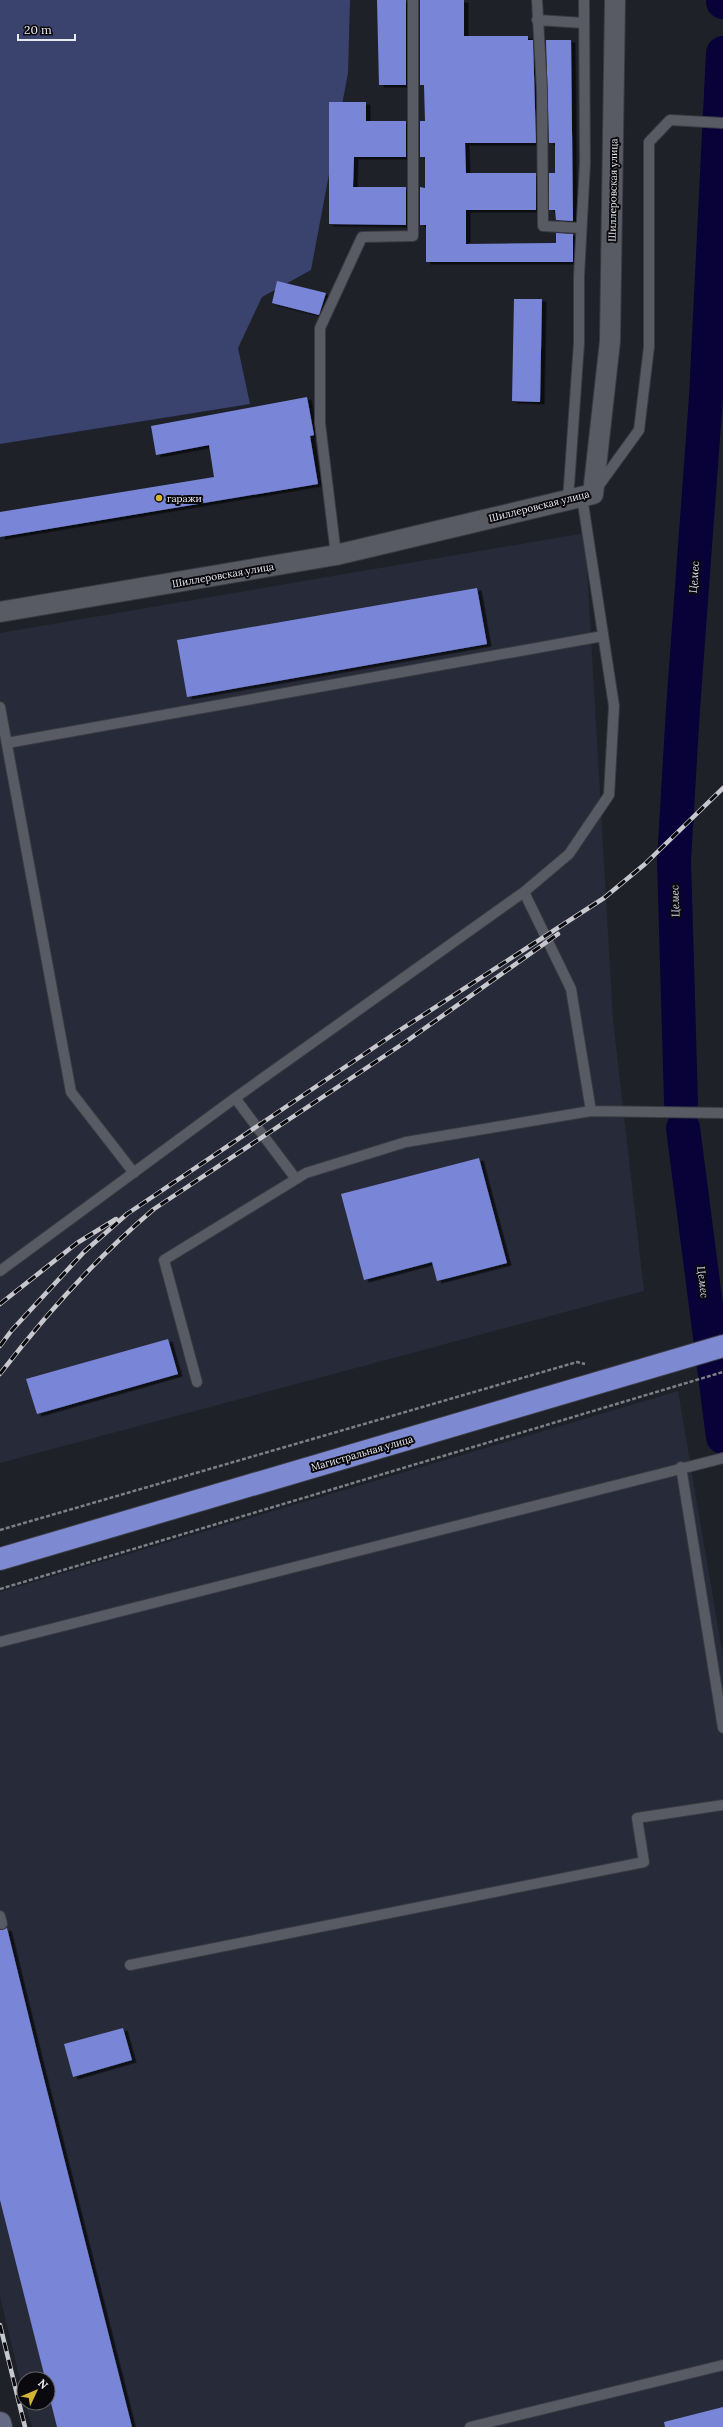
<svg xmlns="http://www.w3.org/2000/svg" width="723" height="2427" viewBox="0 0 723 2427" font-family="Lora,serif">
<defs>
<filter id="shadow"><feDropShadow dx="4.5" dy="2.5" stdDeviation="0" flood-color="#0009"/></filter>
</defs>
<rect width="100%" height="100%" fill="#1f2129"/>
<!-- built -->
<path fill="#272a38" d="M585 533 613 1020 644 1291 0 1463V633Z
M678 1391 723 1657V2427H32L25 2403H48V2379H24V2397L0 2296V1592Z"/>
<!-- green -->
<path fill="#3a426e" d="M0 0H350L348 73 311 270 262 297 238 348 250 404 0 444Z"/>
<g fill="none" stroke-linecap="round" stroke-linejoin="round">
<!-- river -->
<path stroke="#080238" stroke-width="34" d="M723 0V2
M681 1102 674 860 683 709 706 397 723 53
M683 1128 723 1437"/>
</g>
<!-- building -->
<path fill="#7986d8" filter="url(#shadow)" d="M377 0H406V85H379Z
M420 0H464V36H528V40H533L536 143H465L466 173H536V210H466V244L556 243V233L573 234V262H426V225H420V187L425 188V157H420V121H425L424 85H420Z
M546 40H571L573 221 556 220 555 210H549V173H555V143H549Z
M329 102H366V121H406V157H354L353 187H406V225L329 224Z
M277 281 326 293 319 315 272 303Z
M514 299H542L540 402 512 401Z
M307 397 314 435 310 436 318 484 0 537V512L214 477 209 445 156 455 151 426Z
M477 588 487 644 187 697 177 640Z
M479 1158 507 1263 437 1281 432 1262 364 1280 341 1194Z
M168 1339 178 1374 37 1414 26 1379Z
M7 1928 39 2059 132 2427H57L48 2391V2379H45L44 2374 0 2200V1930Z
M123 2028 132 2060 73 2077 64 2044Z
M723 2407V2427H665L664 2422Z"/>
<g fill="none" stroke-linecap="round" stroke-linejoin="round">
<defs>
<path id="lane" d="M537 0 542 91 543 226 581 228
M537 20 584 23
M597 488 639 430 649 347V142L670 120 723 123
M568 500 579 343V276L585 163 584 0
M336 555 320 423V328L362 237 413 236V0
M0 707 71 1092 134 1173
M7 743 603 636
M524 892 571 989 591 1111
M235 1098 296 1179
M0 1271 235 1098 524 892 569 854 609 795 614 706 582 497
M197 1382 164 1260 306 1173 406 1142 591 1111 723 1113
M681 1467 723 1728
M0 1642 723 1458
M0 1916 2 1924
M130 1965 644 1862 637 1818 723 1805
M470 2427 723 2365"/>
<path id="street" d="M0 612 336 555 593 494 610 341 615 0"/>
<path id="secondary" d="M0 2423 1 2427"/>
<path id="highway" d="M0 1559 723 1346"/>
</defs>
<!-- lane casing -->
<use href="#lane" stroke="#3a3b42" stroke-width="12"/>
<!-- street casing -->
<use href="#street" stroke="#3a3b42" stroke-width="22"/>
<!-- secondary casing -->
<use href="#secondary" stroke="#3a3b42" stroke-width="24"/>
<!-- highway casing -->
<use href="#highway" stroke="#3a3b42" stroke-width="24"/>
<!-- path -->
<path stroke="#7d7f86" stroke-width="2.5" stroke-dasharray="4 2" stroke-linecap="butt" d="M0 1530 577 1362 585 1364
M0 1589 723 1372"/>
<!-- lane -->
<use href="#lane" stroke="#595b64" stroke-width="10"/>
<!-- street -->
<use href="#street" stroke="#595b64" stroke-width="20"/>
<!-- secondary -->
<use href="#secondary" stroke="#646984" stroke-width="22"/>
<!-- highway -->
<use href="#highway" stroke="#7d89d0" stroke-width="22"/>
<defs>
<path id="rail" d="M0 1304 77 1243 116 1219
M0 1346 12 1330 84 1252 127 1214 397 1032 604 898 645 864 723 788
M0 1374C46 1314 96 1258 154 1209L404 1043 558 934
M0 2325 25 2427"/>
</defs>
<!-- rail casing -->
<use href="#rail" stroke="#c7c8ce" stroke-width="4.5"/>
<!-- rail -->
<use href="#rail" stroke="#0a0a0e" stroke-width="3" stroke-dasharray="9" stroke-linecap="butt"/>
</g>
<!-- markers -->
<circle fill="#d4b635" stroke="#0a0a0e" stroke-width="1.5" cx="159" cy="498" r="4"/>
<g text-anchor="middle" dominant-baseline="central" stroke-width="4" stroke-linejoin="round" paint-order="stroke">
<!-- street labels -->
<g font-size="10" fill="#e9eaf0" stroke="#0a0a0e">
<text transform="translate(613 190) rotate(-89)">Шиллеровская улица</text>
<text transform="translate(539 506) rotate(-14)">Шиллеровская улица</text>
<text transform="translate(223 575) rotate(-10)">Шиллеровская улица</text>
<text transform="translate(362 1453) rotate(-16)">Магистральная улица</text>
</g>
<!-- poi labels -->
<g font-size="10" fill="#e9eaf0" stroke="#0a0a0e" text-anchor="start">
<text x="167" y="498">гаражи</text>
</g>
<!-- water labels -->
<g font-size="11" font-style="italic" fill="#d3d8ee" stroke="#0a0a0e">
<text transform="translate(694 577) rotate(-86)">Цемес</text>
<text transform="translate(675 901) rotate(-92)">Цемес</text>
<text transform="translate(703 1282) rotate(83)">Цемес</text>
</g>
</g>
<!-- north arrow -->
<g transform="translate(36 2391) rotate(46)"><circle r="19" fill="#0a0a0e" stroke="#636468"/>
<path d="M0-3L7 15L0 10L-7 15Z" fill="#d4b635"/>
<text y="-6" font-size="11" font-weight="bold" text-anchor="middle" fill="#e9eaf0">N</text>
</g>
<!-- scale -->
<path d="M18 34v6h57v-6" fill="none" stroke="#e9eaf0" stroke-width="2"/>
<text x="24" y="34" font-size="12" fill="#e9eaf0" stroke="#0a0a0e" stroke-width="3" paint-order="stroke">20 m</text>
</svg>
